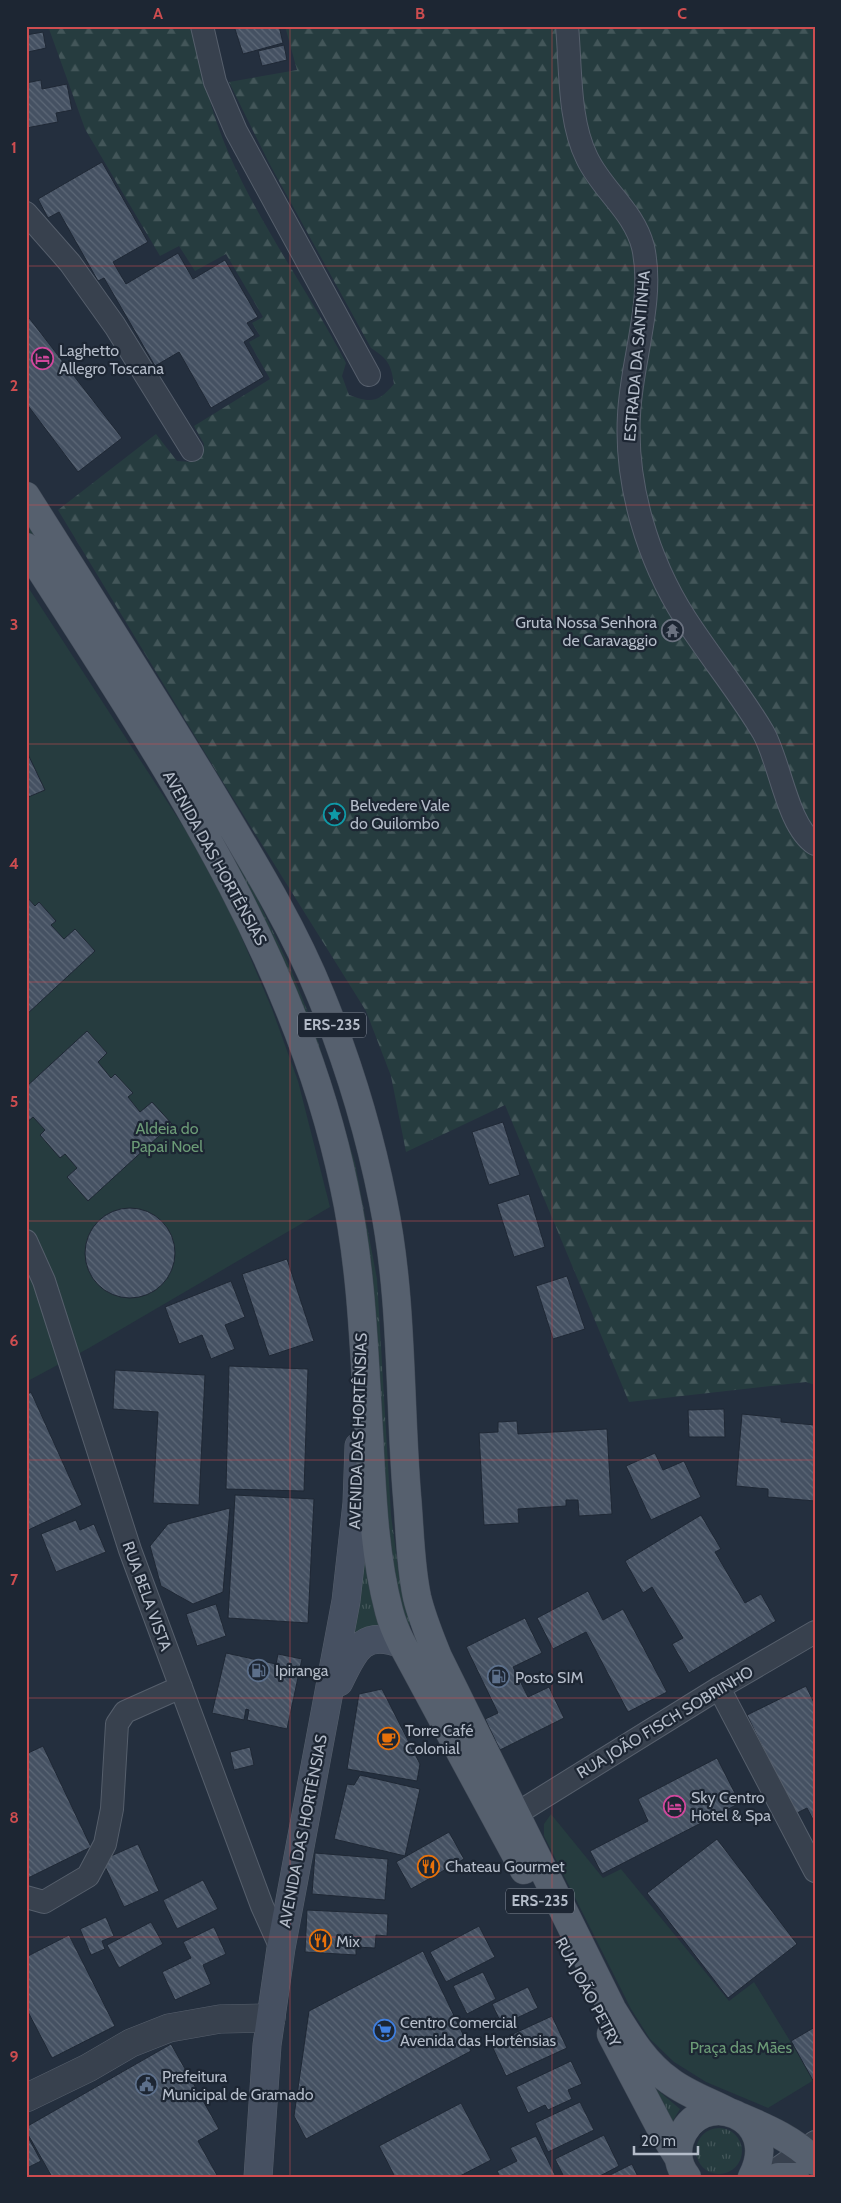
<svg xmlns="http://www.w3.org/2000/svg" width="841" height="2203" viewBox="0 0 841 2203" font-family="Cabin,sans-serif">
<defs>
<pattern id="grass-tufts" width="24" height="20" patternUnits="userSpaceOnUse" patternTransform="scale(1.25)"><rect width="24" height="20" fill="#263c3f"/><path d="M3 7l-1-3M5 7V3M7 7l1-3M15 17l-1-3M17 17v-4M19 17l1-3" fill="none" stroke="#435659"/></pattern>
<pattern id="forest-firs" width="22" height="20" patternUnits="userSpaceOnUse" patternTransform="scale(1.25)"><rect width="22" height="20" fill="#263c3f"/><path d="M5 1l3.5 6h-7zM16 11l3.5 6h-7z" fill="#435659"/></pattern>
<pattern id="building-back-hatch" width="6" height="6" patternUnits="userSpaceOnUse" patternTransform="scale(1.25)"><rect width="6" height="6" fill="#455162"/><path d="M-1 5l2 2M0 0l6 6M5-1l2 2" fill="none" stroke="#5d6877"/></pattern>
</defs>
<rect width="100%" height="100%" fill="#242f3e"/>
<!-- grass -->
<path fill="url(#grass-tufts)" d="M26 514 235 851 291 970 313 1025 355 1163 377 1279 391 1515 401 1589 412 1624 407 1627 395 1591 330 1097 94 639 26 528Z
M363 1535 380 1630 351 1641Z
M642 2071 655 2088 680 2109 669 2127Z
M696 2151a23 23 0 1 1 46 0a23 23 0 1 1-46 0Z"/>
<!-- forest -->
<path fill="url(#forest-firs)" d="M48 26H191C201 69 211 113 229 154 261 227 309 292 346 363L342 376 349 395C371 403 378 403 394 384 391 364 388 359 371 348L269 163 229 82 297 70 285 26H815V1385L806 1382 629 1402 505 1105 406 1152 391 1076 366 1011 221 779 58 510 156 434 177 461 193 462 202 454 204 444 194 426 270 379 249 342 260 336 252 323 263 317 226 254 195 271 179 246 160 256 85 129Z"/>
<!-- park -->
<path fill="#263c3f" d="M26 584 196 846 233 917 272 1009 298 1081 330 1207 89 1348 26 1382Z
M551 1814 603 1878 621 1869 729 2001 754 1982 814 2080 768 2108 706 2082 674 2062 650 2039 631 2009 544 1836V1824Z"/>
<!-- building -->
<path fill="url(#building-back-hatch)" stroke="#1f2835" d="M234 26H279L283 43 243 54Z
M43 32 46 48 28 52 26 35Z
M284 45 287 60 262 66 258 51Z
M41 80 42 89 67 84 72 110 56 113 58 122 26 128V83Z
M102 162 148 242 113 262 126 284 178 253 193 279 225 260 258 317 247 323 255 335 244 342 264 377 211 408 179 352 155 366 104 278 98 281 59 212 48 218 38 199Z
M26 314 122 438 78 472 26 403Z
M26 750 45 790 26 798Z
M26 896 35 906 39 902 56 921 51 925 64 939 75 929 95 951 26 1015Z
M87 1031 107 1053 98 1062 111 1078 115 1074 133 1093 128 1097 140 1112 152 1102 172 1124 88 1201 67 1177 77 1168 65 1154 60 1158 40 1135 45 1130 33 1117 26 1123V1087Z
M503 1122 520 1175 489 1185 472 1132Z
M529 1194 545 1247 514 1257 497 1204Z
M85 1253a45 45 0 1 1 90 0a45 45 0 1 1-90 0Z
M287 1259 314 1341 269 1356 242 1274Z
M567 1276 585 1329 553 1339 536 1286Z
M231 1281 245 1317 225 1325 235 1349 211 1359 202 1335 179 1344 165 1307Z
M229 1366 308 1369 304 1491 226 1489Z
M115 1370 205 1375 199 1505 153 1503 158 1412 113 1409Z
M31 1392 82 1505 26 1531V1395Z
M724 1409 725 1437H689L688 1410Z
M742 1414 781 1418V1422L815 1425V1501L768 1497V1489L736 1486Z
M517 1421 518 1434 607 1429 612 1514 579 1516 578 1500H566V1506L518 1509 519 1523 484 1525 479 1433 498 1432V1422Z
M655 1453 663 1470 684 1461 701 1497 651 1520 626 1466Z
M235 1495 314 1499 308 1623 228 1618Z
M230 1508 223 1592 193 1604 161 1586 150 1546 168 1524Z
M701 1515 721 1549 715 1552 745 1603 761 1594 776 1621 689 1673 672 1644 683 1638 652 1587 643 1593 625 1561Z
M76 1520 80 1530 94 1524 106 1552 56 1572 41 1534Z
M588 1591 603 1620 623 1609 667 1692 628 1712 586 1632 553 1649 537 1618Z
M216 1604 226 1636 197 1646 186 1614Z
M525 1618 542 1653 513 1667 528 1697 549 1687 564 1718 500 1750 485 1719 498 1713 466 1647Z
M226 1653 276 1664 278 1654 302 1659 287 1729 247 1720 249 1710 246 1709 244 1720 212 1713Z
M806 1686 815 1705V1823L807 1808 795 1814 747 1715Z
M382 1689 420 1764 417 1781 347 1769 359 1694Z
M43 1746 91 1847 26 1879V1754Z
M250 1747 254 1765 234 1770 230 1752Z
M717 1758 740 1803 602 1874 590 1851 648 1821 638 1799Z
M360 1775 420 1789 405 1856 334 1839 347 1784 354 1785Z
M449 1832 464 1859 411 1889 396 1862Z
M717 1839 797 1944 728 1998 647 1893Z
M138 1844 159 1891 124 1907 102 1860Z
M315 1853 388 1859 385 1900 312 1894Z
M203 1880 218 1909 177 1929 163 1900Z
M307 1910 388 1914 387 1936 376 1935 375 1948 356 1947V1955L305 1952Z
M106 1917 114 1936 102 1941 105 1949 91 1955 80 1929Z
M151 1922 163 1944 119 1968 107 1945Z
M479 1926 495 1957 446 1982 430 1952Z
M214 1927 226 1954 203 1965 211 1984 175 2000 162 1972 191 1958 183 1942Z
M69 1935 115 2026 52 2058 26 2008V1957Z
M423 1951 471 2051 306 2139 294 2116 309 2011Z
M483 1972 496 1999 467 2014 453 1986Z
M528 1987 538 2008 502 2025 492 2004Z
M552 2016 567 2048 506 2076 491 2044Z
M815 2027V2084L791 2041Z
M171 2044 219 2129 198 2141 218 2177H52L26 2131V2127Z
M571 2061 582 2084 568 2090 572 2099 548 2110 545 2105 528 2113 516 2087Z
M580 2102 594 2130 548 2152 535 2123Z
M461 2103 491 2160 458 2177H395L379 2146Z
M604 2135 619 2166 598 2177H564L555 2159Z
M536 2136 556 2177H500L497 2171 517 2161 510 2148Z
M28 2137 41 2161 27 2168 26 2138Z
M632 2164 638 2177H606Z"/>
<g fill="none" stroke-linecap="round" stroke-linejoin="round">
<defs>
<path id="minor" d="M202 26 215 82 236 131 369 375
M567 26C571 67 568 120 587 158 602 190 634 211 643 247 655 300 631 362 629 415 625 485 648 560 685 618 710 657 740 693 763 732 780 761 787 826 815 844
M26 213 70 263 115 326 192 450
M26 1241 44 1281 130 1550 262 1906 281 1948
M719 1688 815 1871
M516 1814 719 1688 815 1632
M26 1897 44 1902 88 1876 105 1844 112 1809 117 1724 125 1712 181 1687
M766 2177 815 2142"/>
<path id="tertiary" d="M26 2098 88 2068 131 2043 169 2028 220 2019 271 2018"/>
<path id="secondary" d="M339 1682C354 1651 362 1629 402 1644
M258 2177 267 2045 281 1948 346 1601 357 1503 359 1446"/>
<path id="primary" d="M26 496C88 594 150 691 210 790 250 857 292 924 321 996 348 1062 369 1131 383 1201 403 1298 399 1398 407 1496 410 1530 410 1564 417 1597 422 1618 430 1637 438 1657L612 2009C628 2035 644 2063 670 2081 687 2094 710 2102 729 2112
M26 547C154 748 295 949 344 1186 362 1268 364 1352 369 1434 372 1493 374 1554 389 1611 392 1623 397 1634 402 1644L524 1870
M611 2034 662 2131 678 2157
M741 2117C769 2129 794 2140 815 2161
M687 2177C679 2167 676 2153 680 2140 700 2084 784 2116 752 2177
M778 2177H795"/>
</defs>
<!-- minor casing -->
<use href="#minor" stroke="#565f6c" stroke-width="24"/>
<!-- tertiary casing -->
<use href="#tertiary" stroke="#565f6c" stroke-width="29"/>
<!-- secondary casing -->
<use href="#secondary" stroke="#565f6c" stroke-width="29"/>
<!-- primary casing -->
<use href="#primary" stroke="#414a57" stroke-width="29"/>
<!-- minor -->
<use href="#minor" stroke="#38414e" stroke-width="22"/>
<!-- tertiary -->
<use href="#tertiary" stroke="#38414e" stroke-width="28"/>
<!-- secondary -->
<use href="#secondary" stroke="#465061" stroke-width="28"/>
<!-- primary -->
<use href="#primary" stroke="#56606e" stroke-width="28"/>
</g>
<!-- grid -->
<path fill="none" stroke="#ce4d50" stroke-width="1" stroke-opacity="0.55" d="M290 26V2177M552 26V2177M26 266H815M26 505H815M26 744H815M26 982H815M26 1221H815M26 1460H815M26 1698H815M26 1937H815"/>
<!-- icons -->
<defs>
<symbol id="hotel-ring" viewBox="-11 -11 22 22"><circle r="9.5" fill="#1d2633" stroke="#d1479c" stroke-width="1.5"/><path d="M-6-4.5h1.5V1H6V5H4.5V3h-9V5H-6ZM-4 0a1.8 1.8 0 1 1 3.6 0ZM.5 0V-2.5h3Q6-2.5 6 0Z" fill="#d1479c"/></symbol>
<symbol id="temple-ring" viewBox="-11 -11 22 22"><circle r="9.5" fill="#1d2633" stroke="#6b7280" stroke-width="1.5"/><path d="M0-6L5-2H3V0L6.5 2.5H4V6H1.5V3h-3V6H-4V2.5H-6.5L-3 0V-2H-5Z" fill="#6b7280"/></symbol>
<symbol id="sight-ring" viewBox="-11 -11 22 22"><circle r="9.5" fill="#1d2633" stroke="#0f9aa8" stroke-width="1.5"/><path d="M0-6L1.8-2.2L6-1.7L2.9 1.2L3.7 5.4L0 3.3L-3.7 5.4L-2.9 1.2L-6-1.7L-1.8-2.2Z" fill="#0f9aa8"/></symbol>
<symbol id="fuel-ring" viewBox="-11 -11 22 22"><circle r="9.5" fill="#1d2633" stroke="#5c6f8a" stroke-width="1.5"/><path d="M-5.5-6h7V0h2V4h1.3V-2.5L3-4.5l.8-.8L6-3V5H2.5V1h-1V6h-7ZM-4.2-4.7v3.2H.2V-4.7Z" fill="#5c6f8a"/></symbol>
<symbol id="cafe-ring" viewBox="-11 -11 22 22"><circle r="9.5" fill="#1d2633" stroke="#e8710a" stroke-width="1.5"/><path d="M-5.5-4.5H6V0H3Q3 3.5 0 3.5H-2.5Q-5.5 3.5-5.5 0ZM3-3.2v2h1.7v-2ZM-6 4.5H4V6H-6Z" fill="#e8710a"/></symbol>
<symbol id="restaurant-ring" viewBox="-11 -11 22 22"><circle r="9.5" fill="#1d2633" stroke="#e8710a" stroke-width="1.5"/><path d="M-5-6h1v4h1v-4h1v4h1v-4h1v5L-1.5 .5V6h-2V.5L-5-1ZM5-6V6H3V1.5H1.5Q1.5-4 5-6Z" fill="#e8710a"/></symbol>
<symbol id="supermarket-ring" viewBox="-11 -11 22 22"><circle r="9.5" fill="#1d2633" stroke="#3f7fe0" stroke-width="1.5"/><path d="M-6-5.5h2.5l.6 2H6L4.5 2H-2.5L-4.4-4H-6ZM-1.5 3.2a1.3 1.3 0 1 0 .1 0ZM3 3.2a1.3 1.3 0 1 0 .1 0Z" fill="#3f7fe0"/></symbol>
<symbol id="civic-ring" viewBox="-11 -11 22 22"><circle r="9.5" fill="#1d2633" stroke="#5c6f8a" stroke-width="1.5"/><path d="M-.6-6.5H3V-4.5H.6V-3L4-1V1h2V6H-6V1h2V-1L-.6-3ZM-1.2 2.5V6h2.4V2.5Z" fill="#5c6f8a"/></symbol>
</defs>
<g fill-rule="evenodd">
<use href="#hotel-ring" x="30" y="346" width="25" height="25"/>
<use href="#temple-ring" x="660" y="618" width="25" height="25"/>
<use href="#sight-ring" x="322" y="802" width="25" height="25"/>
<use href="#fuel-ring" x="246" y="1658" width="25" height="25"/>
<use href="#fuel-ring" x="486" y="1664" width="25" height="25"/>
<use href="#cafe-ring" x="376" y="1726" width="25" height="25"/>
<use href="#hotel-ring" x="662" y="1794" width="25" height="25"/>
<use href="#restaurant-ring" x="416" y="1854" width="25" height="25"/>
<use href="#restaurant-ring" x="308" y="1928" width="25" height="25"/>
<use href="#supermarket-ring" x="372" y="2018" width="25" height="25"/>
<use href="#civic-ring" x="134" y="2072" width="25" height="25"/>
</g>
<g text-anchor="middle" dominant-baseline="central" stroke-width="4.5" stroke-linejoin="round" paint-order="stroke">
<!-- shield labels -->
<g fill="#1d2633" stroke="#878f9c" stroke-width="1">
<rect x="298" y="1012.5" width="68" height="25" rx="4"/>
<rect x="506" y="1888.5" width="68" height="25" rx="4"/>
</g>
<g font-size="15" font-weight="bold" fill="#b4bcc9">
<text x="332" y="1025">ERS-235</text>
<text x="540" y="1901">ERS-235</text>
</g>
<!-- poi labels -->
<g font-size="16" fill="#b4bcc9" stroke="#1d2633" text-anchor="start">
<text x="59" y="350">Laghetto<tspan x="59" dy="18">Allegro Toscana</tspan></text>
<text x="657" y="622" text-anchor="end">Gruta Nossa Senhora<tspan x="657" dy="18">de Caravaggio</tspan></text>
<text x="350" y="805">Belvedere Vale<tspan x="350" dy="18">do Quilombo</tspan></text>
<text x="275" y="1670">Ipiranga</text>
<text x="515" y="1677">Posto SIM</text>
<text x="405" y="1730">Torre Café<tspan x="405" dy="18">Colonial</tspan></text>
<text x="691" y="1797">Sky Centro<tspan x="691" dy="18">Hotel &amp; Spa</tspan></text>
<text x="445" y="1866">Chateau Gourmet</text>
<text x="336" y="1941">Mix</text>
<text x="400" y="2022">Centro Comercial<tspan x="400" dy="18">Avenida das Hortênsias</tspan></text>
<text x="162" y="2076">Prefeitura<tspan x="162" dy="18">Municipal de Gramado</tspan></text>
</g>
<!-- street labels -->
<g font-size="16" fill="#b4bcc9" stroke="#1d2633">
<text transform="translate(637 356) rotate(-85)">ESTRADA DA SANTINHA</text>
<text transform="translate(215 858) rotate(61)">AVENIDA DAS HORTÊNSIAS</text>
<text transform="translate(358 1431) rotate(-88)">AVENIDA DAS HORTÊNSIAS</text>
<text transform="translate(147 1596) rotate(70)">RUA BELA VISTA</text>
<text transform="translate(665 1722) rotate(-31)">RUA JOÃO FISCH SOBRINHO</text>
<text transform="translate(303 1831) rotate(-79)">AVENIDA DAS HORTÊNSIAS</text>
<text transform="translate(588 1992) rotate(62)">RUA JOÃO PETRY</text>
</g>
<!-- park labels -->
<g font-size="16" fill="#6b9a76" stroke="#1d2633">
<text x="167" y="1128">Aldeia do<tspan x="167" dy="18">Papai Noel</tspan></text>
<text x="741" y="2047">Praça das Mães</text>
</g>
</g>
<!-- border -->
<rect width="841" height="2203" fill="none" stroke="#1d2633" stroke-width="55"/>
<!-- scale -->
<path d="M634 2146v8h64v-8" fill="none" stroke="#b4bcc9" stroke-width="2.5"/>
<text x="641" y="2146" font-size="15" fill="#b4bcc9" stroke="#1d2633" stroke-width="4" paint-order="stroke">20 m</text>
<rect x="28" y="28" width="786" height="2148" fill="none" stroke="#ce4d50" stroke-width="2"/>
<g font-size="16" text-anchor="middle" font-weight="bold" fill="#ce4d50">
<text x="158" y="19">A</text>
<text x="420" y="19">B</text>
<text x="682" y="19">C</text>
<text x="14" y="153">1</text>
<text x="14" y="391">2</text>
<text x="14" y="630">3</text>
<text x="14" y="869">4</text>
<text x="14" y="1107">5</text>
<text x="14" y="1346">6</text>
<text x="14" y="1585">7</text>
<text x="14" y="1823">8</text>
<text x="14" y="2062">9</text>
</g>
</svg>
